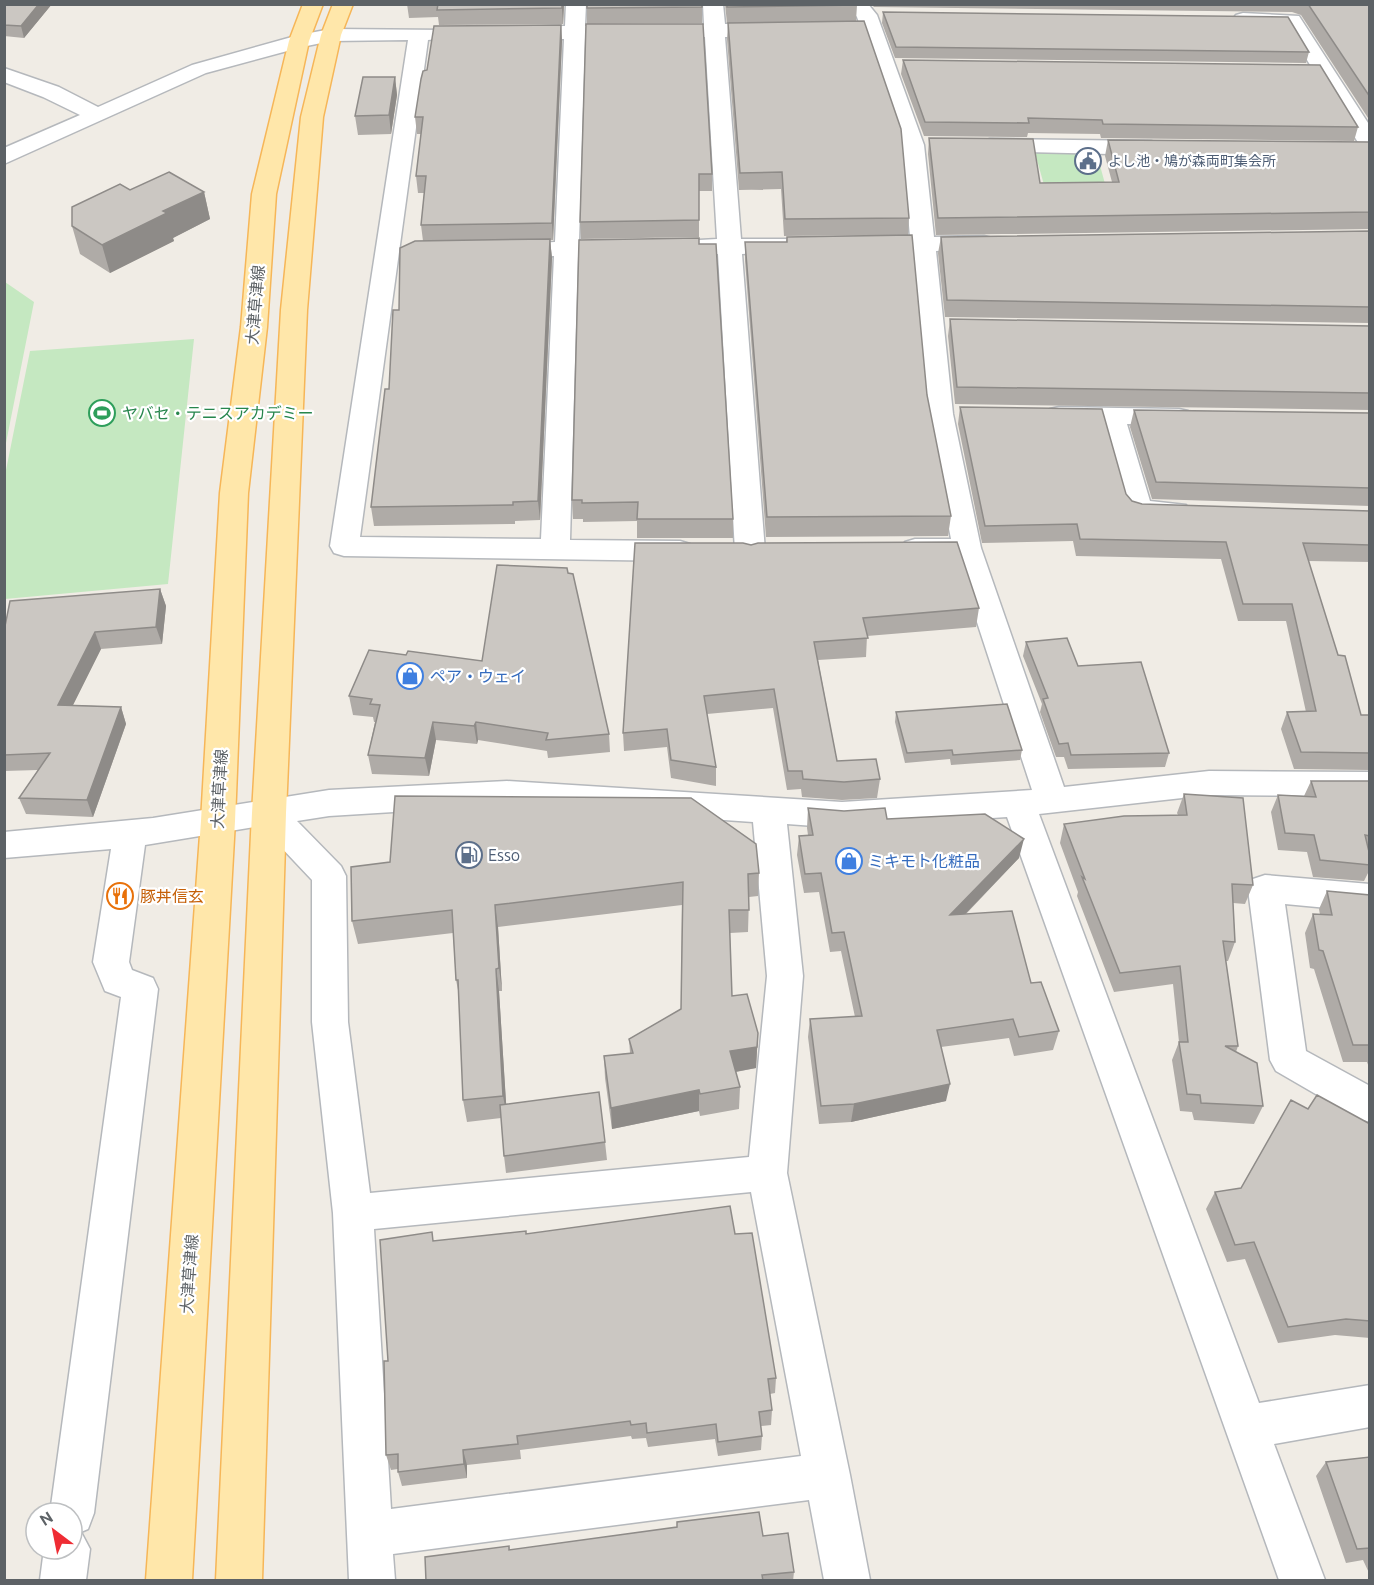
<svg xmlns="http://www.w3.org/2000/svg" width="1374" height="1585" viewBox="0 0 1374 1585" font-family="Ubuntu,'Noto Sans JP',sans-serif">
<rect width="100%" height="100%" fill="#f0ece5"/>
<!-- green -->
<path fill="#c5e8c1" d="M1096 151 1107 191 1046 192 1035 153Z
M5 282 34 302 5 448Z
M194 339 168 584 5 599V475L30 351Z"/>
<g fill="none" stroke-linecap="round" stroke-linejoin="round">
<defs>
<path id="minor" d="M566 4H586L585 26 704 25 703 4H723L725 24H773L780 26 783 30 780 34 773 36 725 37 741 239H789L797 241 801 246 797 251 742 254 765 551 760 558 750 561 740 558 735 551 718 254H672L664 252 660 247 664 242 717 239 705 37 585 38 579 242 624 241 632 243 636 248 632 253 578 256 570 540 680 541 690 544 695 551 690 558 680 561 344 556 334 553 330 546 408 40 331 41 302 47 206 73 4 164V148L80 115 43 97 4 82V68L59 87 98 107 192 65 299 35 331 29 447 30 450 34 447 38 428 40 360 537 541 539 554 256 507 257 499 255 495 250 499 245 555 242 564 39H516L509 37 506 33 509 29 516 27 565 26Z
M847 4H868L877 15 924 145 934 237 984 236 992 238 996 243 992 248 936 251 953 414 981 548 1064 787 1209 771 1370 772V796L1209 795 1039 814 1259 1403 1370 1385V1427L1274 1444 1325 1580H1279L1007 817 842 828 787 824 803 976 787 1173 850 1475 870 1580H824L809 1500 393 1554 395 1580H349L333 1213 312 1022V880L261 826 145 845 129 962 132 970 153 978 158 989 94 1513 88 1529 81 1532 90 1549 86 1580H40L44 1549H72V1513H50L121 997 105 991 93 962 111 849 4 858V832L153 818 329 790 507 781 842 802 1032 790 956 558 915 559 905 556 901 549 905 542 915 539H951L927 414 912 251 867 252 859 250 855 245 859 240 910 237 902 145 857 17ZM507 805 753 822 767 976 749 1157 370 1193 348 1022 346 876 341 866 297 821 329 816ZM751 1192 801 1456 391 1509 374 1229Z
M1243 13 1299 16 1370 126V151L1362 149 1359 144 1286 26 1236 23 1233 19 1236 15Z
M990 139 1151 141 1159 143 1162 148 1159 153 1151 155 982 151 979 146 982 141Z
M1059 407 1179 409 1188 411 1192 417 1188 423 1179 425 1127 424 1150 501 1186 505 1190 511 1186 517C1168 522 1146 521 1128 516L1124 510 1100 424 1059 423 1050 421 1046 415 1050 409Z
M1265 875 1370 884V912L1285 904 1306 1051 1370 1086V1122L1357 1118 1276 1071 1270 1060 1248 889 1253 879Z"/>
<path id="major" d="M303 4H323L309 41 276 194 267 327 248 493 235 821 192 1580H146L201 821 220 493 241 327 252 194 289 41Z
M333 4H353L341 35 323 117 307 310 286 813 262 1580H216L252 813 281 310 301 117 321 35Z"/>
</defs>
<!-- minor casing -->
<use href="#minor" stroke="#b5b8bc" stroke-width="3"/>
<!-- major casing -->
<use href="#major" stroke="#f6b658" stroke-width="3"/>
<!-- minor -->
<use href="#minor" fill="#fff" fill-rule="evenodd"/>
<!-- major -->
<use href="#major" fill="#ffe7aa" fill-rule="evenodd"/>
</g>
<!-- wall -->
<path fill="#afaba7" d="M4 4H52L24 38 4 36Z
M407 4H564L563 24 439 25 438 17 409 18Z
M587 4H702V23L587 24Z
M725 4H856L857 5 856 21 727 23Z
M871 4H1370V121L1301 15 1292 12 874 7Z
M883 12 1309 52 1306 63 895 58 882 23Z
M728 23 909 218 908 235 927 395 951 516 948 536 766 537 745 261V242H786L787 237 877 235 784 236 781 189 739 190 727 39Z
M586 24 712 174V191H699V237L581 239 580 222Z
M561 25 562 41 553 240H550L552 258 540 520 515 521V524L374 526 371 507 389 389 399 310 423 241 421 225 424 193H418L416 176 421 134H417L415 117 427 70Z
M903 60 1358 127 1354 141 1101 138 1100 134 1028 133 1027 137 924 136 901 74Z
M395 77 397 95 391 134 358 135 355 116Z
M929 138 1040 183 1112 182 1105 156 1108 140 1370 142V229L936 235 928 154Z
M204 192 210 219 173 238 174 241 110 273 80 254 72 226Z
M1370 231V323L945 317 938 253 941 237Z
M699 244 733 519V538H637V521L583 522V519H573L572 500Z
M950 319 1370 326V410L955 404 948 336Z
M960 407 1126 494 1132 501 1142 504 1370 511V562L1308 561 1338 655 1361 715H1370V770L1294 769 1281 729 1287 712H1306L1286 621H1238L1221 559 1076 556 1073 541 982 543 958 424Z
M1134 410 1370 413V506L1152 499 1130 427Z
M635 543 979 608 976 627 867 636 866 657 818 660 837 761 880 779 877 798 842 800 802 797 801 789 787 790 773 708 707 714 716 767V786L671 778 667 747 624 751 623 733Z
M568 573 609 734 610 752 548 758 547 751 478 740 477 744 436 740 429 776 372 774 368 755 375 722H374L373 717 353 715 349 696 406 655 482 661Z
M160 589 166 606 162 644 101 649 73 705 121 707 126 724 93 817 26 814 19 798 38 770 4 771V631Z
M1026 642 1078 666 1169 753 1165 767 1068 769 1064 757H1056L1040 712 1042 704 1023 656Z
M896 712 1022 750 1020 760 951 765 950 759 905 763 895 722Z
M1311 781H1370V869L1364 881 1313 877 1307 852 1278 850 1271 812 1278 795 1304 796Z
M1184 794 1253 885 1245 904 1233 903 1235 942 1228 961H1226L1238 1046 1236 1052 1263 1106 1254 1124 1194 1120 1192 1112 1180 1111 1172 1060 1179 1042 1173 984 1114 992 1077 896 1078 892 1060 843 1064 824 1178 815 1177 813Z
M808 808 887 819 1019 858 966 914 1031 983 1059 1031 1053 1050 1014 1056 1009 1038 941 1047 946 1101 851 1122 819 1124 808 1037 810 1019 855 1017 841 951 830 952 819 892 804 893 797 855 799 836 808 835 807 828Z
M351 867 759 873 758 896 749 897 748 932 730 933 732 996 758 1033 756 1068 736 1072 740 1087 739 1109 700 1116 699 1111 612 1129 605 1078 604 1056 630 1053 629 1039 681 1009 682 905 498 927 502 991H499L506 1104 605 1142 607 1160 506 1173 504 1156 501 1118 467 1122 463 1100 459 995 456 980 453 933 358 944 352 921Z
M1327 891 1370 895V1070L1367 1062H1343L1314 969 1310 968 1305 933 1313 914 1320 915 1319 909Z
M1308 1109 1370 1124V1338L1335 1335 1278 1343 1245 1259 1227 1262 1206 1209 1215 1192 1241 1188Z
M526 1234H735L776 1378 775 1393 770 1394 772 1410 771 1425 761 1426 762 1436 761 1450 718 1456 715 1439 648 1447 646 1438 632 1439 631 1436 520 1450 521 1459 467 1465V1478L402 1486 398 1472V1469L391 1470 386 1455 388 1361 434 1241Z
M1370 1457V1575L1363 1560 1346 1563 1316 1476 1326 1462Z
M763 1536 794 1572 793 1581H426L509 1546 510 1550Z"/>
<!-- shaded-wall -->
<path fill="#8e8b88" d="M39 4H52L24 38 21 26Z
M562 4H564L563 24 562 8Z
M561 25 562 41 553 240 552 223Z
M395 77 397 95 391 134 389 115Z
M204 192 210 219 173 238 174 241 110 273 102 245 163 211Z
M550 239 552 258 540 520 538 501Z
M160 589 166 606 162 644 156 627Z
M95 632 101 649 65 721 58 705Z
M121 707 126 724 93 817 87 800Z
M433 722 436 740 429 776 425 758Z
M476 722 478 740 477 744 474 726Z
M1024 839 1019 858 946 934 950 915Z
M495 905 498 927 502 991 499 968Z
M496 969 499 991 507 1117 503 1096Z
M758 1033 756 1068 729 1073 730 1051Z
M950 1084 946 1101 851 1122 854 1104Z
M699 1090V1111L612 1129 611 1108Z
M463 1450 467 1465V1478L464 1464Z"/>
<!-- building -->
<path fill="#cbc7c2" stroke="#8e8b88" stroke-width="1.5" d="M4 4H39L21 26 4 25Z
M438 4H562V8L437 10Z
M587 4H702V7L587 8Z
M727 4H856L857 5 727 7Z
M1308 4H1370V97Z
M883 12 1288 17 1309 52 896 47Z
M864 21 901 129 909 218 785 219 782 172 740 173 728 23Z
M586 24H703L712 174H699V220L580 222Z
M561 25 552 223 421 225 426 176H416L423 117H415L421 79 423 71 427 70 434 26Z
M903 60 1320 65 1358 127 1103 124 1102 120 1028 118 1029 123 925 122Z
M363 77H395L389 115 355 116Z
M929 138 1033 139 1040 183 1119 182 1108 140 1370 142V212L938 218Z
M169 172 204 192 163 211 167 213 102 245 72 226V207L120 184 130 190Z
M1370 231V307L947 300 941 237Z
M912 235 927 395 951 516 767 517 745 242H787V237Z
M699 238V244H716L733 519H637L638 502 582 503V500H572L579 240Z
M550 239 538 501 513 502V505L371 507 385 389H389L393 310H399L400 248 415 241Z
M950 319 1370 326V393L957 387Z
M960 407 1102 409 1126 494 1132 501 1142 504 1370 511V545L1303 543 1338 655 1345 656 1361 715H1370V753L1301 752 1287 712 1316 711 1292 604H1243L1226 542 1080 539 1077 524 985 526Z
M1134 410 1370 413V488L1156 482Z
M957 542 979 608 863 618 868 638 814 642 837 761 876 759 880 779 844 782 803 779 802 771H788L774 689 704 696 716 767 671 760 667 729 623 733 635 543H743L751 545 758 543Z
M497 565 567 568 568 573 573 574 609 734 546 740 548 733 476 722 474 726 433 722 425 758 368 755 380 705 370 704 372 699 349 696 369 650 406 655 408 651 482 661Z
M160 589 156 627 95 632 58 705 121 707 87 800 19 798 50 753 4 755V631L10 601Z
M1067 638 1078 666 1141 662 1169 753 1071 755 1068 743 1059 744 1043 699 1048 698 1026 642Z
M1007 704 1022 750 953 755 952 750 907 753 896 712Z
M1311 781H1370V836L1365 835 1370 856V865L1320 860 1314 835 1285 833 1278 795 1316 797Z
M1184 794 1243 798 1253 885 1232 884 1235 942 1223 941 1238 1046H1225L1257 1063 1263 1106 1201 1103 1200 1095 1187 1094 1179 1042H1188L1180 966 1120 973 1082 877 1085 879 1064 824 1124 816 1187 815Z
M395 796 691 798 756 844 759 873 748 874 749 910H729L732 996 747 994 758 1033 757 1047 730 1051 740 1087 700 1094 699 1090 611 1108 604 1056 633 1053 629 1039 681 1009 683 882 495 905 499 968 496 969 503 1096 463 1100 458 980H456L452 910 352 921 351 867 390 862Z
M808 808 844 811 885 808 887 819 985 814 1024 839 950 915 1012 911 1031 983 1041 982 1059 1031 1019 1037 1013 1019 937 1030 950 1084 854 1104 821 1106 810 1019 862 1016 844 932 832 933 821 873 805 874 799 836 813 835Z
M1327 891 1370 895V1045H1353L1323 951 1319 950 1313 914 1332 915Z
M599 1092 605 1142 504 1156 500 1105Z
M1317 1095 1370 1124V1321L1346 1319 1288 1327 1254 1242 1235 1245 1215 1192 1241 1188 1291 1100 1308 1109Z
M730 1206 735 1234 752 1233 776 1378 768 1379 772 1410 759 1412 762 1436 718 1442 716 1424 647 1433 646 1423 631 1425 630 1421 517 1436 518 1444 463 1450 464 1464 398 1472V1454L386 1455 384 1361H388L380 1240 432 1232 433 1241 526 1231V1234Z
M1370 1457V1548L1357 1549 1326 1462Z
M759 1512 763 1536 788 1533 794 1572 762 1575 763 1581H426L425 1557 509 1546V1550L677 1527V1522Z"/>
<!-- icons -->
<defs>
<symbol id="civic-ring" viewBox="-11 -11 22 22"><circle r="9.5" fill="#fff" stroke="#5c6f8a" stroke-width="1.5"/><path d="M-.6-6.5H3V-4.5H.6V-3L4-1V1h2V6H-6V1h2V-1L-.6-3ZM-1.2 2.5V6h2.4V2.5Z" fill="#5c6f8a"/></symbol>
<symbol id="stadium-ring" viewBox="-11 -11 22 22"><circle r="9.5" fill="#fff" stroke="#2e9e5b" stroke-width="1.5"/><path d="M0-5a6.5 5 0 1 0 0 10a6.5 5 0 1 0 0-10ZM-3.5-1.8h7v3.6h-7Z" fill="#2e9e5b"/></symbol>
<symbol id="shop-ring" viewBox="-11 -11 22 22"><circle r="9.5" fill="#fff" stroke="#3f7fe0" stroke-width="1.5"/><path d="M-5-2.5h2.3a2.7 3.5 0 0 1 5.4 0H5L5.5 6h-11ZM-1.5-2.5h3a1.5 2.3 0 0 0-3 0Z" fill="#3f7fe0"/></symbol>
<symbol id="fuel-ring" viewBox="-11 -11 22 22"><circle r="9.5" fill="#fff" stroke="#5c6f8a" stroke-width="1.5"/><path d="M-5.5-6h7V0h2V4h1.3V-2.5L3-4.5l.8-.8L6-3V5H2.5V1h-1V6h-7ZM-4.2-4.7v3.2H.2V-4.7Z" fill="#5c6f8a"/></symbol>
<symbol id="restaurant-ring" viewBox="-11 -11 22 22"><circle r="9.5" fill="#fff" stroke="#e8710a" stroke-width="1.5"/><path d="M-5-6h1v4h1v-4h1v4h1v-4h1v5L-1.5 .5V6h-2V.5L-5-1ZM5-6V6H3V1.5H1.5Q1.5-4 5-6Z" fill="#e8710a"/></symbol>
</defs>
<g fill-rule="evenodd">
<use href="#civic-ring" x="1073" y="146" width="30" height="30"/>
<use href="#stadium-ring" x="87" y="398" width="30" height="30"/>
<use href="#shop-ring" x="395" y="661" width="30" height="30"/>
<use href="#fuel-ring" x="454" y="840" width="30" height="30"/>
<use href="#shop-ring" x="834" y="846" width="30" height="30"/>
<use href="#restaurant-ring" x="105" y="881" width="30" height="30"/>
</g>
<g text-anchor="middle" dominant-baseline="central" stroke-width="4.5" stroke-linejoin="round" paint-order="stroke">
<!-- far-service labels -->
<g font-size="14" fill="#4e5e75" stroke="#fff" text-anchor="start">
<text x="1108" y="161">よし池・鳩が森両町集会所</text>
</g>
<!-- street labels -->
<g font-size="16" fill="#5d6266" stroke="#fff">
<text transform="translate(255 305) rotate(-85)">大津草津線</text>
<text transform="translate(219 789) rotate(-87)">大津草津線</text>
<text transform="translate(189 1274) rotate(-86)">大津草津線</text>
</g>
<!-- leisure labels -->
<g font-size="16" fill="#27864d" stroke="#fff" text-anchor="start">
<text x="122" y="413">ヤバセ・テニスアカデミー</text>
</g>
<!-- shop labels -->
<g font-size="16" fill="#366cbe" stroke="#fff" text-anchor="start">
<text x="430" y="676">ペア・ウェイ</text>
<text x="868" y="861">ミキモト化粧品</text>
</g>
<!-- service labels -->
<g font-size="16" fill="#4e5e75" stroke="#fff" text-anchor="start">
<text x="488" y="855">Esso</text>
</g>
<!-- food labels -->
<g font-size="16" fill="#c56008" stroke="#fff" text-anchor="start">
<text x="140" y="896">豚丼信玄</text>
</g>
</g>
<!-- border -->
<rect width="1374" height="1585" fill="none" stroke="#5d6266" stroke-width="12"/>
<!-- north arrow -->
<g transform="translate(54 1531) rotate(328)"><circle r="28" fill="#ffffff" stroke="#bec0c2" stroke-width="1.5"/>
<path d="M0-4.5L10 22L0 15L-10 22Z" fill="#ef2c34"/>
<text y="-9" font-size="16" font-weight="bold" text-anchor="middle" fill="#5d6266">N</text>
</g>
</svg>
